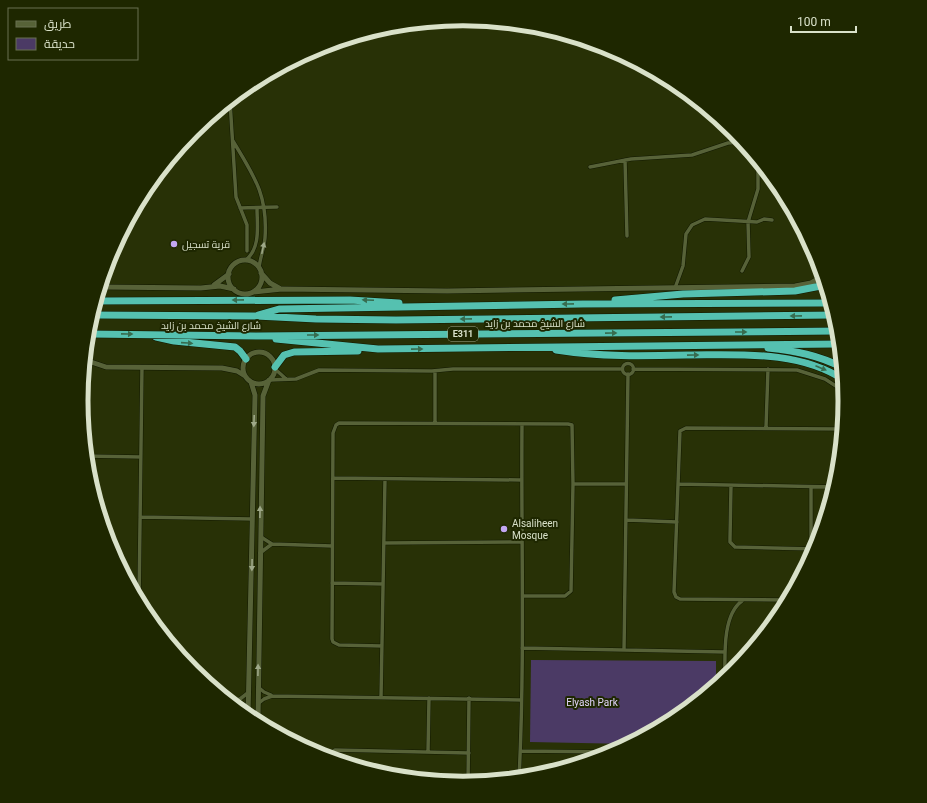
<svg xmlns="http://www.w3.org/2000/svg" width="927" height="803" viewBox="0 0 927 803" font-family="Roboto,Cairo,sans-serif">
<rect width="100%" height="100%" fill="#283106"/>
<!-- green -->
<path fill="#4b3a65" d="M531 660 716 661V687L676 720 631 744 530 742Z"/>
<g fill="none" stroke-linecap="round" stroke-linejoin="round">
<defs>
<path id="street" d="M230 101 236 197 247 225V251
M233 141C254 176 268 195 265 238 264 249 260 258 259 268
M625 160 627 236
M590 167 631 159 692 155 728 143 743 142
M240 208 277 207
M246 260C261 247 257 226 257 208
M742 271 749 257 748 222 758 189V161
M675 288 683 266 686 234 692 225 705 219 757 222 764 219 772 220
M622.5 369a5.5 5.5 0 1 1 11 0a5.5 5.5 0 1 1-11 0Z
M275 369 285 378
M633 369 797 370 825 379 845 392
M270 380 296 379 319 370 432 371 453 369H622
M435 423V371
M766 427 768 369
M86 456 141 457
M333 478 521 480
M89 480 90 456
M573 484H626
M678 484 835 487
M731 486 730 538V542L735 547 816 549
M140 517 252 519
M627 520 677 522
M261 537 272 544 332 546
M384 543 521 542
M811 549V487
M260 553 272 544
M332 583 383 584
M779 600V617
M789 600 680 599 676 597 674 592 680 431 686 428 843 429
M139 602 142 367
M382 646 339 645 333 642 332 639 333 433 336 425 339 423 568 424 572 425 573 484 571 591 565 596H523
M522 648 725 652
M624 650 628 374
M725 679C725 657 722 615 742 601
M258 687 264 692 271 695
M381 697 385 479
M227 700 240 699 249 692
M237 700 249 708
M259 703 264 699 272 696 521 700
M521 751 615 752
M428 752 429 698
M329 758 331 753 335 750 469 753
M519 779C525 660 521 542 522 424
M468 784 469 698"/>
<path id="secondary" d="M228 277a17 17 0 1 1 34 0a17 17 0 1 1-34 0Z
M261 273 270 283 279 288
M214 285 229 274
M101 287 201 288 220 286 234 289
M253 292 282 289 447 291 795 286 811 283 823 276
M243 368a16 16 0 1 1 32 0a16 16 0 1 1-32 0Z
M85 360 106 367 222 368 237 371 245 376
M248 717 255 395 251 382
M258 723 263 396 269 380"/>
<path id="highway" d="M615 300 683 294 795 291 826 285
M96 301 350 300 399 303
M92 315 256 316 316 319 396 320 835 315
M258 315 279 309 583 304 831 303
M88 334 256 336 839 331
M156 337 174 341 235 347 240 351 246 359
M276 339 378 349 840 344
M768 348C795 351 819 355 843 368
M556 350C600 357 643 356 687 355 739 355 799 350 844 380
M275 367 284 355 294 352 358 351"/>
</defs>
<!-- street casing -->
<use href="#street" stroke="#111800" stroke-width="4.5"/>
<!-- secondary casing -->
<use href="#secondary" stroke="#111800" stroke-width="6"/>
<!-- highway casing -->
<use href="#highway" stroke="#111800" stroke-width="8"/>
<!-- street -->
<use href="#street" stroke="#576238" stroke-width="3.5"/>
<!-- secondary -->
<use href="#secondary" stroke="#576238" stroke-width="5"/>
<!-- highway -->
<use href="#highway" stroke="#55c1b0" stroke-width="7"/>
</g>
<!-- one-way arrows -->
<defs><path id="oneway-solid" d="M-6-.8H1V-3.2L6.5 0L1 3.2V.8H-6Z"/></defs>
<g fill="#9ea888">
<use href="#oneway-solid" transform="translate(263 248) rotate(-78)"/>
<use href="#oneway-solid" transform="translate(254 421) rotate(92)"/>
<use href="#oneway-solid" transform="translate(260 512) rotate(-89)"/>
<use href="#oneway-solid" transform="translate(252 565) rotate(91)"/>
<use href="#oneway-solid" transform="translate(258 670) rotate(-89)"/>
</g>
<g fill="#376c4f">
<use href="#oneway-solid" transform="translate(238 300) rotate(179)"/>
<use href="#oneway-solid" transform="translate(368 300) rotate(-177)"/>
<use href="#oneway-solid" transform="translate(568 304) rotate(179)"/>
<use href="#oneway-solid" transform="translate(796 316) rotate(179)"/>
<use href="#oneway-solid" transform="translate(666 317) rotate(179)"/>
<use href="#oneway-solid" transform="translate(466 319) rotate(179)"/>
<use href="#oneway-solid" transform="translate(741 332)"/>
<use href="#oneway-solid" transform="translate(611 333) rotate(-1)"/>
<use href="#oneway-solid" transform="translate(127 334) rotate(1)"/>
<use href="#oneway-solid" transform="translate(313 335)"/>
<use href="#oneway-solid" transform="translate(187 343) rotate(4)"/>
<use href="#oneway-solid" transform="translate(417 349) rotate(-1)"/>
<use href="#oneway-solid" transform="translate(693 355) rotate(-1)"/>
<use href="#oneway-solid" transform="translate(821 368) rotate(23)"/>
</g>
<!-- markers -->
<g fill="#c3a7f2" stroke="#1e2700" stroke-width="1.5">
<circle cx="174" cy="244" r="4"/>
<circle cx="504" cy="529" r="4"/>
</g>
<g text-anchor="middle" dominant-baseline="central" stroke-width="4" stroke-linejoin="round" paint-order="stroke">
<!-- shield labels -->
<rect fill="#1e2700" stroke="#a1a98d" stroke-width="1" x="448" y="327" width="30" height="14" rx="3"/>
<g font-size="9" font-weight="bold" fill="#d9e1c9">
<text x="463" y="334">E311</text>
</g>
<!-- poi labels -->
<g font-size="10" fill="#d9e1c9" stroke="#1e2700" text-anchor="start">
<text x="182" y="244">قرية تسجيل</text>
<text x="512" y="523">Alsaliheen<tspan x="512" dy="12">Mosque</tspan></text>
</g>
<!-- street labels -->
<g font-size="10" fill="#d9e1c9" stroke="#1e2700">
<text x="535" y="323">شارع الشيخ محمد بن زايد</text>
<text x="211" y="325">شارع الشيخ محمد بن زايد</text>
</g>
<!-- park labels -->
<g font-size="10" fill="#e1d4f9" stroke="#1e2700">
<text x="592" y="702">Elyash Park</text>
</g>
</g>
<!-- crop -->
<path d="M0 0H927V803H0ZM88 401a375 375 0 1 1 750 0a375 375 0 1 1-750 0Z" fill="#1e2700" fill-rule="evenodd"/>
<path fill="none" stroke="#d9e1c9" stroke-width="5" d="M88 401a375 375 0 1 1 750 0a375 375 0 1 1-750 0Z"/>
<!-- legend -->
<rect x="8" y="8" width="130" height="52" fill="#1e2700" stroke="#697150"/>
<rect x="16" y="21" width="20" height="6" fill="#576238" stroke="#697150"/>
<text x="44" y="28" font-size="12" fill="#d9e1c9">طريق</text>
<rect x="16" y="38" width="20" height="12" fill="#4b3a65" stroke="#697150"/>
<text x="44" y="48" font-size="12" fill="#d9e1c9">حديقة</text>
<!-- scale -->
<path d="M791 26v6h65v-6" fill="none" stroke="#d9e1c9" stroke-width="2"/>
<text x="797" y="26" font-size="12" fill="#d9e1c9" stroke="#1e2700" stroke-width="3" paint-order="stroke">100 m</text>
</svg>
